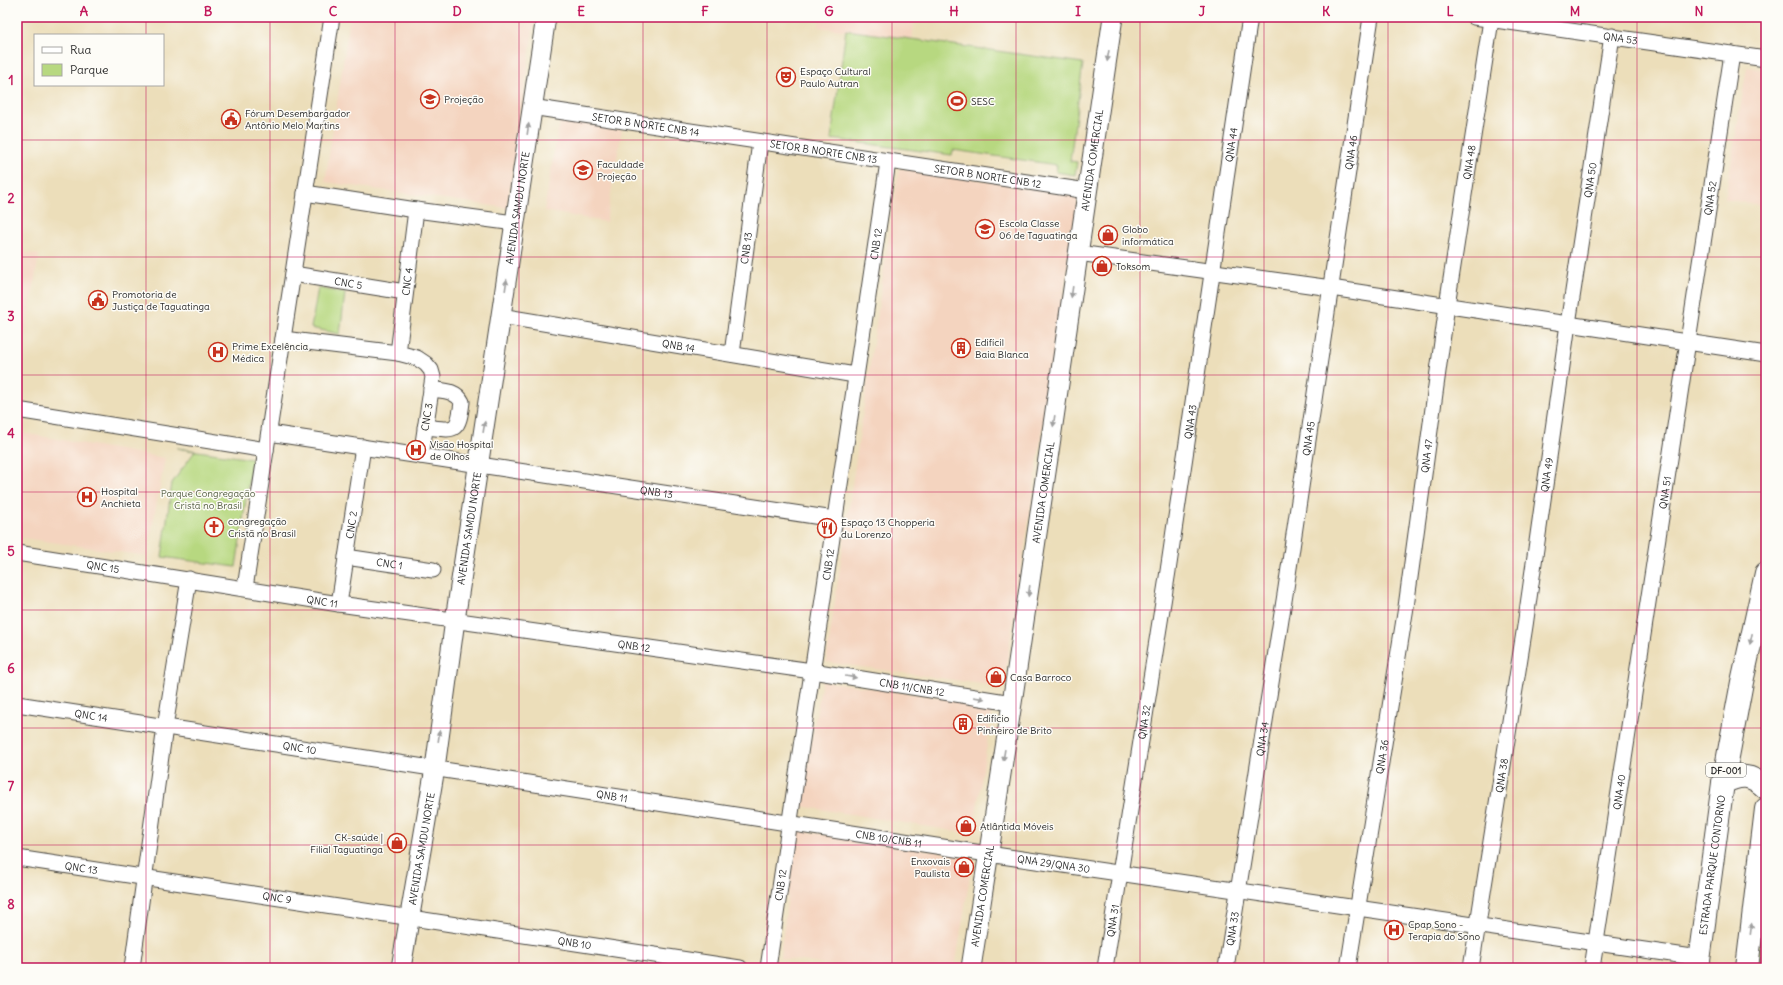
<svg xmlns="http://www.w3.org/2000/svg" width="1783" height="985" viewBox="0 0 1783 985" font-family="Delius,sans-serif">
<rect width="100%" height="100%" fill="#fdfcf7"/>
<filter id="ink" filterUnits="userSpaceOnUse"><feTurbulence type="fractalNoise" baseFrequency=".025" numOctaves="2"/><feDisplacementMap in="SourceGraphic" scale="8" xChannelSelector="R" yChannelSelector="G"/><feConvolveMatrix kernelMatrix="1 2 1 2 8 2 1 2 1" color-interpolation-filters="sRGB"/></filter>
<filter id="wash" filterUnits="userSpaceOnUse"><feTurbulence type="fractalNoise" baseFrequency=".012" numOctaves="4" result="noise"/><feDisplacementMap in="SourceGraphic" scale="16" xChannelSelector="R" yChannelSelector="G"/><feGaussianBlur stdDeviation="0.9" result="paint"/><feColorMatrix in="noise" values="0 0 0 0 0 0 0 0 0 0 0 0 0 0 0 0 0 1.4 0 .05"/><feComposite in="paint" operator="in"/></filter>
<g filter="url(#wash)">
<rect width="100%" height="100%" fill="#ecdeba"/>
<!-- built -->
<path fill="#f4d4bf" d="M350 17H535L507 208 325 182Z
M820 17H915L912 40 819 27Z
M1747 67 1766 70V206L1725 199Z
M560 119 622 129 606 222 544 211Z
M899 168 1079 194 1003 687 826 662Z
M17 251 39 255 20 366 17 365Z
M17 432 165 458 147 556 17 537Z
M822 681 993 705 973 834 800 806Z
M796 830 973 857 955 968H852L780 958Z"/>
<!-- green -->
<path fill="#b7d880" stroke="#718256" d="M846 30 1083 63 1070 161 1077 162 1075 175 1056 172 1057 165 953 150 952 155 831 139Z
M318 288 345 293 340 334 311 328Z
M177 448 252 459 236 567 162 557 172 483 195 451Z
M1766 892V968H1757Z"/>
</g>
<g filter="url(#ink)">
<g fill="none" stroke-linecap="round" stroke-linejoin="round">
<defs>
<g id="minor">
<path id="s1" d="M1474 17 1766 59"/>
<path id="s2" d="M531 107 1087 191"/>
<path d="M305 193 416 210 515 223"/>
<path d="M1078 253 1331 288 1766 354"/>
<path id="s3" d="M293 274 405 292"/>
<path id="s4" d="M501 316 855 375"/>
<path d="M283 339 398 353 417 358 426 364 431 370 433 377 421 456"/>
<path id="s5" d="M398 353 416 210"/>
<path id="s6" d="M732 354 760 142"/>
<path d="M17 410 266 450"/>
<path d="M425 427C455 430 458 434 462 402 456 390 443 391 431 389"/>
<path id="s7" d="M269 433 834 519"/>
<path id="s8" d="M17 553 339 604 812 671 1012 703"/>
<path id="s9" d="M346 557 433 570"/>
<path d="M245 588 332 17"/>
<path id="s10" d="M339 604 363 447"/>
<path id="s11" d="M17 704 988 854 1699 958"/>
<path id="s12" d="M17 858 740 968"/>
<path d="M132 968 165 727 189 579"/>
<path id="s13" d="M768 968 888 162"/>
<path id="s14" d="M1105 968 1168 571 1250 17"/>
<path id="s15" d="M1226 968 1286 588 1371 17"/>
<path id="s16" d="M1348 968 1406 607 1447 305 1491 20"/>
<path id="s17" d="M1471 968 1525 626 1568 324 1612 36"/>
<path id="s18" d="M1592 968 1732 54"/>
</g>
<g id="major">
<path id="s19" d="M401 968 435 768 455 620 546 17"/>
<path id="s20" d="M971 968 1012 703 1113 17"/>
</g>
<g id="highway">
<path d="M1723 783C1741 774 1751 774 1766 788"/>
<path id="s21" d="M1698 968 1723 783 1742 682 1766 573"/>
<path d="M1747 968 1766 809"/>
</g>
</defs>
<!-- minor casing -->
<use href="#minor" stroke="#484640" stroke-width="17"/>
<!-- major casing -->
<use href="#major" stroke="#484640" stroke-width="21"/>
<!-- highway casing -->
<use href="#highway" stroke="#484640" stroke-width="24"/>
<!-- minor -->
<use href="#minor" stroke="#fff" stroke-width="15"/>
<!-- major -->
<use href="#major" stroke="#fff" stroke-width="19"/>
<!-- highway -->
<use href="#highway" stroke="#fff" stroke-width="22"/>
</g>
<!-- one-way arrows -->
<defs><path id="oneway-solid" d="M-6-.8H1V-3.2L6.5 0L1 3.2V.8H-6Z"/></defs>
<g fill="#a0a0a0">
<use href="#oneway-solid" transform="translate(1108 56) rotate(99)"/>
<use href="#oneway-solid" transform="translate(528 129) rotate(-82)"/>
<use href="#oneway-solid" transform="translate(506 285) rotate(-82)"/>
<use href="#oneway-solid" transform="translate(1072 292) rotate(98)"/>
<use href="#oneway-solid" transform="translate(1054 421) rotate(98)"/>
<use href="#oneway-solid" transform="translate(484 427) rotate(-81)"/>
<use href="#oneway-solid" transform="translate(1029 591) rotate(98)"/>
<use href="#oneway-solid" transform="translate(1751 639) rotate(102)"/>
<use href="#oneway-solid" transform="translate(851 677) rotate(9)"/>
<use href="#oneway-solid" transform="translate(979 698) rotate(9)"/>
<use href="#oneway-solid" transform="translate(439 736) rotate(-82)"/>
<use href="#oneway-solid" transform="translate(1004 755) rotate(99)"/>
<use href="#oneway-solid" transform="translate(1751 929) rotate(-83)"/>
</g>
</g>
<!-- grid -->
<path fill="none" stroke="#c2185b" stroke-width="1" stroke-opacity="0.55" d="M146 17V35M270 17V968M395 17V968M519 17V968M643 17V968M767 17V968M892 17V968M1016 17V968M1140 17V968M1264 17V968M1388 17V968M1513 17V968M1637 17V968M146 85V968M17 140H1766M17 257H1766M17 375H1766M17 492H1766M17 610H1766M17 728H1766M17 845H1766"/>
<!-- icons -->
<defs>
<symbol id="theatre-ring" viewBox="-11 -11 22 22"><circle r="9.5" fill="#fdfcf7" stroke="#c8321e" stroke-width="1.5"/><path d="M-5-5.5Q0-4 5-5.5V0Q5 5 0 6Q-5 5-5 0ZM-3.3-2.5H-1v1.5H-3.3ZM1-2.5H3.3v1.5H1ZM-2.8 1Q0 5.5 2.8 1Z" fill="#c8321e"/></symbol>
<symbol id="school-ring" viewBox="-11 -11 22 22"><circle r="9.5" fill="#fdfcf7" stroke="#c8321e" stroke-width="1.5"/><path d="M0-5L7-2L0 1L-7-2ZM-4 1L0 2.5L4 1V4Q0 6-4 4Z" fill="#c8321e"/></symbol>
<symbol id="stadium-ring" viewBox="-11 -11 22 22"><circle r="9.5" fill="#fdfcf7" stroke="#c8321e" stroke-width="1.5"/><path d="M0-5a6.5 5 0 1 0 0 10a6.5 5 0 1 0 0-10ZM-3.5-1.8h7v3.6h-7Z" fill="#c8321e"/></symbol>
<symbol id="civic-ring" viewBox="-11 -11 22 22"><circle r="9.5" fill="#fdfcf7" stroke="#c8321e" stroke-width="1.5"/><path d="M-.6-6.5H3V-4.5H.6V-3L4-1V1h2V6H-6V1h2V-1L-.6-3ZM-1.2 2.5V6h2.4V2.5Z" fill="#c8321e"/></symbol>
<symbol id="university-ring" viewBox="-11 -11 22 22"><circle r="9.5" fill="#fdfcf7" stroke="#c8321e" stroke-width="1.5"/><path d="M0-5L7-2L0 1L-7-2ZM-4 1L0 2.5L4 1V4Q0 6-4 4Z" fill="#c8321e"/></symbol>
<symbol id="shop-ring" viewBox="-11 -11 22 22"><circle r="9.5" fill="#fdfcf7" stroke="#c8321e" stroke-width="1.5"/><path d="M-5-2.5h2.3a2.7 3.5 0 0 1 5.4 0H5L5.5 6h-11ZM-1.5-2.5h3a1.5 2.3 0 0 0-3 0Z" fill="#c8321e"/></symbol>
<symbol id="building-ring" viewBox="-11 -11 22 22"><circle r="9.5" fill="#fdfcf7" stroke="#c8321e" stroke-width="1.5"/><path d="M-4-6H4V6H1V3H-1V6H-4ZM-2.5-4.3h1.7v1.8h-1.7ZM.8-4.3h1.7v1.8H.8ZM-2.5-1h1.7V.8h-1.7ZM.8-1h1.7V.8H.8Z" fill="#c8321e"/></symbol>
<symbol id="hospital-ring" viewBox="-11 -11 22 22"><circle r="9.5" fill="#fdfcf7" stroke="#c8321e" stroke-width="1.5"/><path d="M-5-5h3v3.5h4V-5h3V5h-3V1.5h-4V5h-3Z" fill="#c8321e"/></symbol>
<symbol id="church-ring" viewBox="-11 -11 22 22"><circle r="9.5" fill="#fdfcf7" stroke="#c8321e" stroke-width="1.5"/><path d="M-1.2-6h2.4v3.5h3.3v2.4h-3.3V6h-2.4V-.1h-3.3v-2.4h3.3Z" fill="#c8321e"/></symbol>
<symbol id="restaurant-ring" viewBox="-11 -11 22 22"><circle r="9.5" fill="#fdfcf7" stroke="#c8321e" stroke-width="1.5"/><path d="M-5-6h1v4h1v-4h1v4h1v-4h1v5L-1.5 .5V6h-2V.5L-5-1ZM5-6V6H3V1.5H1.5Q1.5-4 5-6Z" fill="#c8321e"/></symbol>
</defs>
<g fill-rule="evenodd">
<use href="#theatre-ring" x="775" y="66" width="22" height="22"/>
<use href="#school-ring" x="419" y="88" width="22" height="22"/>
<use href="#stadium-ring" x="946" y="90" width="22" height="22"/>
<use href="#civic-ring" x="220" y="108" width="22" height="22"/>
<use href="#university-ring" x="572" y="159" width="22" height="22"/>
<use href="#school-ring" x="974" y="218" width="22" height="22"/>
<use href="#shop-ring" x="1097" y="224" width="22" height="22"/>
<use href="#shop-ring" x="1091" y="255" width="22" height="22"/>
<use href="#civic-ring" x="87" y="289" width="22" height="22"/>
<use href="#building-ring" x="950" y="337" width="22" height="22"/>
<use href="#hospital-ring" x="207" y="341" width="22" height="22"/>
<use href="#hospital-ring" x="405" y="439" width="22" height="22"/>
<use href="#hospital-ring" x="76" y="486" width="22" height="22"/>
<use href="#church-ring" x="203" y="516" width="22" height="22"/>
<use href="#restaurant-ring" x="816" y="517" width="22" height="22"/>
<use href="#shop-ring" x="985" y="666" width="22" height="22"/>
<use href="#building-ring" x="952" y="713" width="22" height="22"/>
<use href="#shop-ring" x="955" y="815" width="22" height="22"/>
<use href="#shop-ring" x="386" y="832" width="22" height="22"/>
<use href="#shop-ring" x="953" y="856" width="22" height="22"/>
<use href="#hospital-ring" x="1383" y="919" width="22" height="22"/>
</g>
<g text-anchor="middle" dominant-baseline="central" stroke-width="3" stroke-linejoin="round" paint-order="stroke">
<!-- shield labels -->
<rect fill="#fdfcf7" stroke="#6a6a68" stroke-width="1" x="1706" y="763" width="40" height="14" rx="3"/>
<g font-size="9" font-weight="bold" fill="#2b2b2b">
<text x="1726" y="770">DF-001</text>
</g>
<!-- street labels -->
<g font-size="10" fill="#2b2b2b" stroke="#fdfcf7">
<text stroke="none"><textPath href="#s1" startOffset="148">QNA 53</textPath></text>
<text stroke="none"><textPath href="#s2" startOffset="116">SETOR B NORTE CNB 14</textPath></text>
<text stroke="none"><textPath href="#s14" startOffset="833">QNA 44</textPath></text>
<text stroke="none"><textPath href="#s2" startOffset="296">SETOR B NORTE CNB 13</textPath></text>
<text stroke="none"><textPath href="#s15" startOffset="825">QNA 46</textPath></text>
<text stroke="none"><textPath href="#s20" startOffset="817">AVENIDA COMERCIAL</textPath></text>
<text stroke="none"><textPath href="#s16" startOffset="815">QNA 48</textPath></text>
<text stroke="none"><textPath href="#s2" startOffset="462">SETOR B NORTE CNB 12</textPath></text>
<text stroke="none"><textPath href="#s17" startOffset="797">QNA 50</textPath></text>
<text stroke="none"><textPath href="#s18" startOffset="779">QNA 52</textPath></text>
<text stroke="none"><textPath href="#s19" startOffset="769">AVENIDA SAMDU NORTE</textPath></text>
<text stroke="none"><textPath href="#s13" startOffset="732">CNB 12</textPath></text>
<text stroke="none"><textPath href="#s6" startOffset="107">CNB 13</textPath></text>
<text stroke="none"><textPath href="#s5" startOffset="72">CNC 4</textPath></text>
<text stroke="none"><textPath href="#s3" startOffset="56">CNC 5</textPath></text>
<text stroke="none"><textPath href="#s4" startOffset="180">QNB 14</textPath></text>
<text transform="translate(427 417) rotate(-81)">CNC 3</text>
<text stroke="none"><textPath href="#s14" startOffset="553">QNA 43</textPath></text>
<text stroke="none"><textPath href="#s15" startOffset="536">QNA 45</textPath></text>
<text stroke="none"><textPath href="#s16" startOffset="518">QNA 47</textPath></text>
<text stroke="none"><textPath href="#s17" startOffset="499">QNA 49</textPath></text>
<text stroke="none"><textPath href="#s7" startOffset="392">QNB 13</textPath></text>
<text stroke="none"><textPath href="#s18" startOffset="481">QNA 51</textPath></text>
<text stroke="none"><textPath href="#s20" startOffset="481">AVENIDA COMERCIAL</textPath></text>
<text stroke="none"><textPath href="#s10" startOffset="80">CNC 2</textPath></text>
<text stroke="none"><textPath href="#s19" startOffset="445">AVENIDA SAMDU NORTE</textPath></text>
<text stroke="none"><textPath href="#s9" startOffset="44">CNC 1</textPath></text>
<text stroke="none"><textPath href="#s13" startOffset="408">CNB 12</textPath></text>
<text stroke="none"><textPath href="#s8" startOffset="87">QNC 15</textPath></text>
<text stroke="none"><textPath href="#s8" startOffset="309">QNC 11</textPath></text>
<text stroke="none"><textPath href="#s8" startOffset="624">QNB 12</textPath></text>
<text stroke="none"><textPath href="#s8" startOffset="905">CNB 11/CNB 12</textPath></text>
<text stroke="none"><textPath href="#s11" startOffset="75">QNC 14</textPath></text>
<text stroke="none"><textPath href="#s14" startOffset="249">QNA 32</textPath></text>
<text stroke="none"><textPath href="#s15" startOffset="232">QNA 34</textPath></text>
<text stroke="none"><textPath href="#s11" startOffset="286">QNC 10</textPath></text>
<text stroke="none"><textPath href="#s16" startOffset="214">QNA 36</textPath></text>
<text stroke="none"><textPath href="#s17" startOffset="195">QNA 38</textPath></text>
<text stroke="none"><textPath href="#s18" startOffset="178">QNA 40</textPath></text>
<text stroke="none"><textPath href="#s11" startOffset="602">QNB 11</textPath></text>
<text stroke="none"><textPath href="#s11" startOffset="882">CNB 10/CNB 11</textPath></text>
<text stroke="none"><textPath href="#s19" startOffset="121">AVENIDA SAMDU NORTE</textPath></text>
<text stroke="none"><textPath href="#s11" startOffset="1049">QNA 29/QNA 30</textPath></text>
<text stroke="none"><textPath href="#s21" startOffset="104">ESTRADA PARQUE CONTORNO</textPath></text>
<text stroke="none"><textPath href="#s12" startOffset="65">QNC 13</textPath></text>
<text stroke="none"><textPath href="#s13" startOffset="84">CNB 12</textPath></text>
<text stroke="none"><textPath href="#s20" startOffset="73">AVENIDA COMERCIAL</textPath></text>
<text stroke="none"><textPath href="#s12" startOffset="263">QNC 9</textPath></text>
<text stroke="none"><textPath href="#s14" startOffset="48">QNA 31</textPath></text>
<text stroke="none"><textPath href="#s15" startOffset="40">QNA 33</textPath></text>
<text stroke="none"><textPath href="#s12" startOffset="564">QNB 10</textPath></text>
</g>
<!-- poi labels -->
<g font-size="10" fill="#2b2b2b" stroke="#fdfcf7" text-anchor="start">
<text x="800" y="71">Espaço Cultural<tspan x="800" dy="12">Paulo Autran</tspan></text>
<text x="444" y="99">Projeção</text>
<text x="971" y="101">SESC</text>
<text x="245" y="113">Fórum Desembargador<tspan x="245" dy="12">Antônio Melo Martins</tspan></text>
<text x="597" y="164">Faculdade<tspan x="597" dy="12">Projeção</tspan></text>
<text x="999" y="223">Escola Classe<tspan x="999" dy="12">06 de Taguatinga</tspan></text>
<text x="1122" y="229">Globo<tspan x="1122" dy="12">informática</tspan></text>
<text x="1116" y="266">Toksom</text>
<text x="112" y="294">Promotoria de<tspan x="112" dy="12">Justiça de Taguatinga</tspan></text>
<text x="975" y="342">Edifícil<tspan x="975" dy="12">Baia Blanca</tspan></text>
<text x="232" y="346">Prime Excelência<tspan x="232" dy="12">Médica</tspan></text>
<text x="430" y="444">Visão Hospital<tspan x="430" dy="12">de Olhos</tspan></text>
<text x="101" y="491">Hospital<tspan x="101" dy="12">Anchieta</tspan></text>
<text x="228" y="521">congregação<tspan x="228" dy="12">Cristã no Brasil</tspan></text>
<text x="841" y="522">Espaço 13 Chopperia<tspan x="841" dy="12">du Lorenzo</tspan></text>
<text x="1010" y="677">Casa Barroco</text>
<text x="977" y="718">Edifício<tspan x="977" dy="12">Pinheiro de Brito</tspan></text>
<text x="980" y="826">Atlântida Móveis</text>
<text x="383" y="837" text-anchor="end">CK-saúde |<tspan x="383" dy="12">Filial Taguatinga</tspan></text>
<text x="950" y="861" text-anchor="end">Enxovais<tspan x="950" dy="12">Paulista</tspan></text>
<text x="1408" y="924">Cpap Sono -<tspan x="1408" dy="12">Terapia do Sono</tspan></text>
</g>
<!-- park labels -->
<g font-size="10" fill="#555f44" stroke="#fdfcf7">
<text x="208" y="493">Parque Congregação<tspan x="208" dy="12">Cristã no Brasil</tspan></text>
</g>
</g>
<!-- margin -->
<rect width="1783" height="985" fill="none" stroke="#fdfcf7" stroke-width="44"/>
<!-- legend -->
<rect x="34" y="34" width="130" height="52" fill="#fdfcf7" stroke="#a9a8a5"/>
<rect x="42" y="47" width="20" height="6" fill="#ffffff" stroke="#a9a8a5"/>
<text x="70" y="54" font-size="12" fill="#2b2b2b">Rua</text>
<rect x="42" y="64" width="20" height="12" fill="#b7d880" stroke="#a9a8a5"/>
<text x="70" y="74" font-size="12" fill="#2b2b2b">Parque</text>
<rect x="22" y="22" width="1739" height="941" fill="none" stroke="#c2185b" stroke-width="1.5"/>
<g font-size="13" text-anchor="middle" font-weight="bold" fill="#c2185b">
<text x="84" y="16">A</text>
<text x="208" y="16">B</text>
<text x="333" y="16">C</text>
<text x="457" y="16">D</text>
<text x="581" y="16">E</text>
<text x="705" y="16">F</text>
<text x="829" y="16">G</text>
<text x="954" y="16">H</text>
<text x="1078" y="16">I</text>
<text x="1202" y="16">J</text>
<text x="1326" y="16">K</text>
<text x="1450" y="16">L</text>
<text x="1575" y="16">M</text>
<text x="1699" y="16">N</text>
<text x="11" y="85">1</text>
<text x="11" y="203">2</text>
<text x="11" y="321">3</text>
<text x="11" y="438">4</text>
<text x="11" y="556">5</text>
<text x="11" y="673">6</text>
<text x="11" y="791">7</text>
<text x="11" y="909">8</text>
</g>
</svg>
